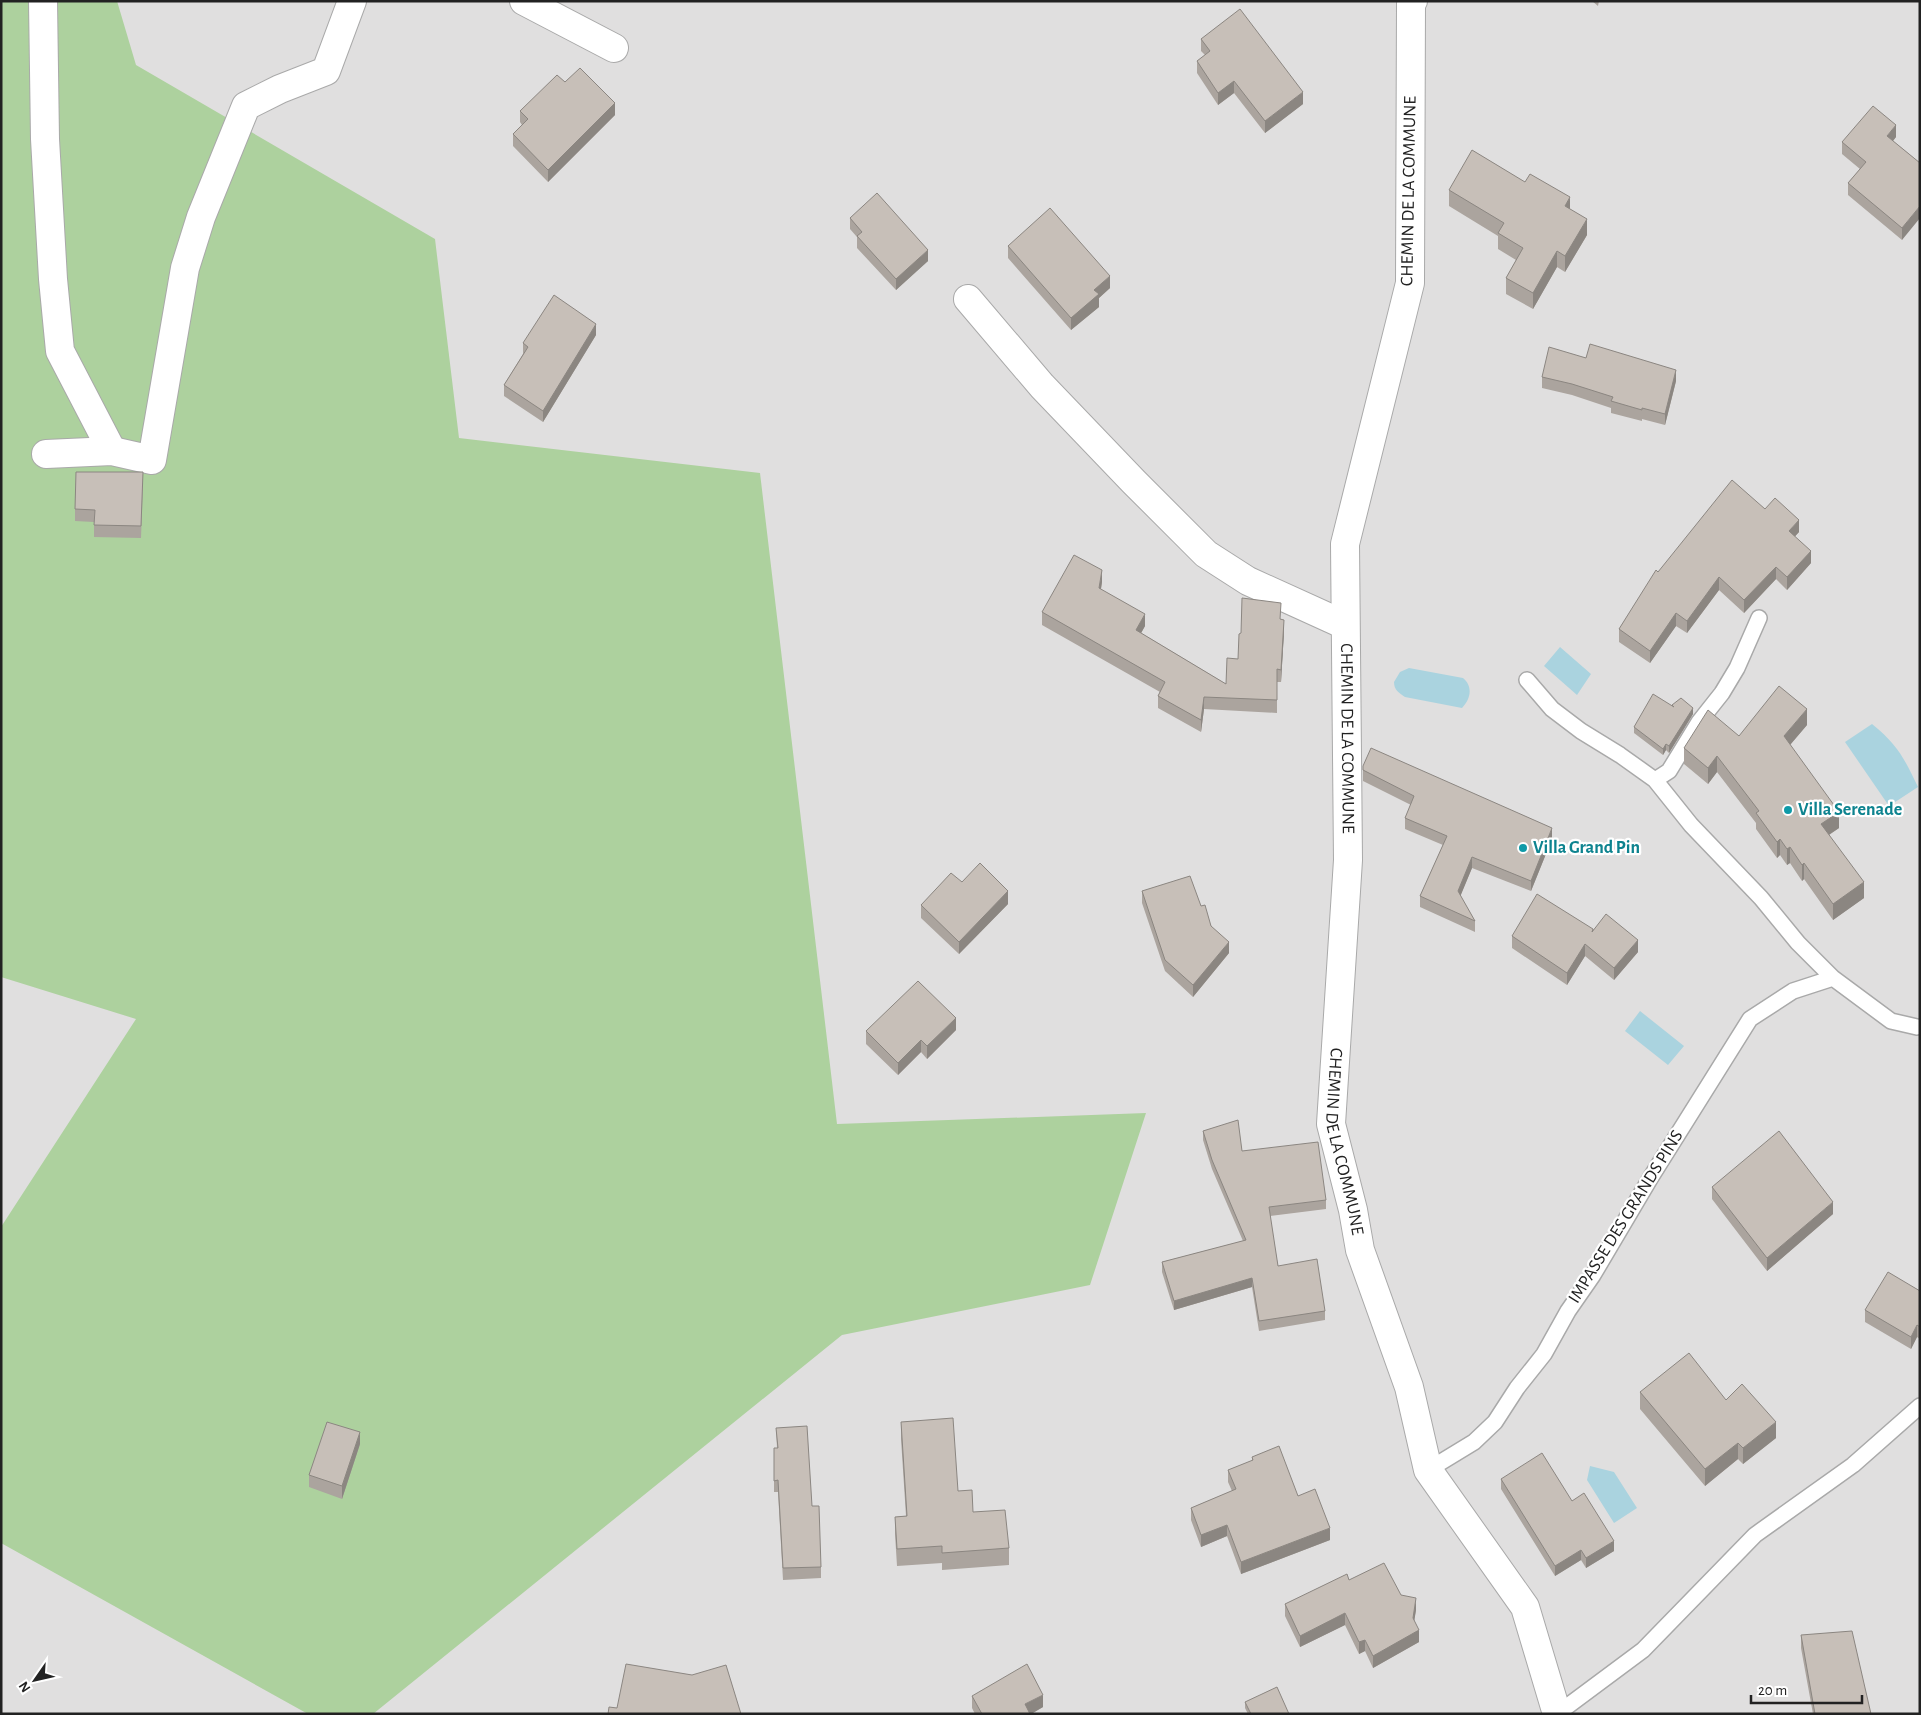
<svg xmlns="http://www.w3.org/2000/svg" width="1921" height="1715" viewBox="0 0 1921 1715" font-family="'Alegreya Sans',sans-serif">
<rect width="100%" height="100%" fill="#f2efe9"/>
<!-- residential -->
<path fill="#e0dfdf" d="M1 1H1920V1714H1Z"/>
<!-- forest -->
<path fill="#add19e" d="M1 1H117L136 65 435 239 459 438 760 473 837 1124 1146 1113 1090 1285 842 1335 373 1714H308L1 1543V1227L136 1019 1 977Z"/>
<!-- water -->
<path fill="#aad3df" d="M1560 647 1591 674 1577 695 1544 666Z
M1409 668 1463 678C1473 686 1471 699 1462 708L1405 697C1399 693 1394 690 1394 682L1400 672Z
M1872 724C1898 745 1904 758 1918 787L1889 806 1845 742Z
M1640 1011 1684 1046 1668 1065 1625 1031Z
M1590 1466 1614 1472 1637 1508 1614 1523 1587 1480Z"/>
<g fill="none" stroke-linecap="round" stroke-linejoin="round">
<defs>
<path id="lane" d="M1527 680 1552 709 1581 731 1620 755 1655 780 1691 825 1761 898 1798 943 1833 978
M1655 780 1669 771 1699 722 1722 693 1737 668 1759 618
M1428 1470 1474 1442 1495 1422 1517 1388 1544 1354 1568 1311 1593 1275 1651 1177 1750 1019 1793 991 1833 978 1891 1021 1917 1027
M1557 1714 1643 1650 1755 1535 1853 1465 1920 1406"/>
<g id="street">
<path d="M43 1 45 139 53 279 60 351 112 451"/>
<path d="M524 1 614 48"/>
<path id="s1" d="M1413 1 1411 4 1410 283 1345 544 1348 860 1331 1124 1353 1210 1360 1250 1409 1387 1428 1470 1525 1607 1557 1714"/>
<path d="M968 299 1042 386 1134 482 1206 554 1248 581 1345 625"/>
<path d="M46 454 112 451 152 460 185 268 201 217 246 106 280 89 326 71 352 1"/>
</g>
</defs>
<!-- lane casing -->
<use href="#lane" stroke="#a9a9a9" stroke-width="18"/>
<!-- street casing -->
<use href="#street" stroke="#a9a9a9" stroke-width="30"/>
<!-- lane -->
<use href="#lane" stroke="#fff" stroke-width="15"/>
<!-- street -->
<use href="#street" stroke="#fff" stroke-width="28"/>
</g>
<!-- wall -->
<path fill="#aba49e" d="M1592 1H1599L1598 6Z
M1201 39 1303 104 1265 133 1234 93 1218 105 1197 73V61L1205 55 1201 51Z
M565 82 615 115 548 182 513 146V134L522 125 520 122V111Z
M1896 137 1893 141 1920 163 1902 240 1848 195V183L1860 169 1842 154V142Z
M1449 190 1570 209 1587 235 1565 272 1557 267 1533 309 1506 294V278L1516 260 1498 249V236L1449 206Z
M850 218 928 261 896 290 857 248V237L850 229Z
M1008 246 1110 288 1099 298V307L1071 330 1008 258Z
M596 335 543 422 504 396V385L523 354V343Z
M1586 358 1676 381 1665 425 1642 419V421L1611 413V408L1572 395 1542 388V377Z
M143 483 141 538 94 537V522L75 521V509Z
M1765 509 1799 532 1795 536 1811 563 1787 590 1776 579 1744 613 1719 590 1687 633 1676 626 1650 663 1619 642V629L1658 572Z
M1102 582 1101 589 1145 626 1141 633 1226 684 1238 659 1281 619 1284 632 1281 682H1277V713L1204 709 1201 732 1158 708V696L1160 692 1042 625V612Z
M1672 706 1693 714 1669 753 1666 750 1663 755 1634 733V727Z
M1807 725 1790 745 1839 828 1829 835 1864 898 1833 920 1804 879 1802 881 1790 863 1787 865 1780 855 1777 858 1756 829V823L1717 772 1708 784 1684 764V748L1739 736Z
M1363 766 1552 839 1531 891 1472 868 1460 896 1475 921V932L1420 907V896L1443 845 1405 829V818L1411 805 1363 781Z
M962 882 1008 904 959 954 921 918V905Z
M1142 891 1201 906 1211 926 1229 953 1193 997 1165 971 1142 903Z
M1593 929 1638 952 1614 980 1585 956 1567 985 1512 948V936Z
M956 1030 927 1059 921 1052 898 1075 866 1044V1031Z
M1203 1131 1242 1151 1326 1200V1209L1270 1216 1278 1266 1325 1311V1320L1259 1331 1252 1287 1174 1310 1162 1272V1262L1243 1241 1212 1169 1203 1140Z
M1712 1187 1833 1214 1767 1271 1712 1199Z
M1920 1291V1339L1917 1337 1911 1349 1865 1322V1310Z
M1640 1392 1726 1400 1776 1438 1743 1464 1738 1459 1705 1486 1640 1409Z
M901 1422 958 1491 973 1512 1009 1548V1565L942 1570V1563L897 1566 895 1534V1517L906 1516 901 1439Z
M776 1428 812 1506 821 1567V1578L783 1580 778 1492H774V1481L777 1448Z
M360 1444 342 1499 309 1487V1475Z
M1252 1457 1298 1496 1330 1540 1241 1574 1227 1536 1201 1547 1191 1520V1508L1232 1491 1228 1482V1470L1252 1461Z
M1501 1479 1572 1501 1614 1551 1586 1568 1581 1560 1555 1576 1501 1489Z
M1349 1580 1401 1595 1416 1610 1414 1620 1419 1642 1373 1668 1365 1651 1359 1654 1345 1625 1300 1647 1285 1616V1604Z
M1801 1635 1871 1714H1813L1801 1648Z
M972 1696 1043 1707 1031 1714H975L972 1708Z
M1245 1702 1289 1714H1248L1245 1708Z"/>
<!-- shaded-wall -->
<path fill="#8b8681" d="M1234 81V93L1218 105V93Z
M1303 92V104L1265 133V121Z
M615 103V115L548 182V170Z
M1896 125V137L1887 148V136Z
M1570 197V213L1565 206Z
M1920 206V218L1902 240V228Z
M1587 219V235L1565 272V256Z
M928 250V261L896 290V279Z
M1557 251V267L1533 309V293Z
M1110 276V288L1099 298V307L1071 330V318L1094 290Z
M596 324V335L543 422V411Z
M1676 370V381L1665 425V414Z
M1799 520V532L1789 543V531Z
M1811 551V563L1787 590V577Z
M1776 567V579L1744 613V600Z
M1102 570V582L1099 600V588Z
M1719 577V590L1687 633V621Z
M1676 613V626L1650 663V651Z
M1145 614V626L1136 642V630Z
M1284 620V632L1281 682V670Z
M1204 697V709L1201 732V720Z
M1693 708V714L1669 753V746Z
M1807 709V725L1784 752V736Z
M1666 744V750L1663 755V749Z
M1717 756V772L1708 784V768Z
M1839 812V828L1821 840V824Z
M1552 828V839L1531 891V881Z
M1780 839V855L1777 858V842Z
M1790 847V863L1787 865V849Z
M1472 857V868L1458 902V891Z
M1804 863V879L1802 881V865Z
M1864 882V898L1833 920V904Z
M1008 891V904L959 954V942Z
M1638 940V952L1614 980V968Z
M1229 942V953L1193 997V985Z
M1585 944V956L1567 985V973Z
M956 1018V1030L927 1059V1046Z
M921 1040V1052L898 1075V1063Z
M1833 1202V1214L1767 1271V1258Z
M1252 1278V1287L1174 1310V1301Z
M1917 1325V1337L1911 1349V1337Z
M1776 1422V1438L1743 1464V1448Z
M360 1432V1444L342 1499V1486Z
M1738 1443V1459L1705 1486V1469Z
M1227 1525V1536L1201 1547V1535Z
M1330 1528V1540L1241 1574V1562Z
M1614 1541V1551L1586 1568V1558Z
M1581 1550V1560L1555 1576V1566Z
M1416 1598V1610L1413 1629V1618Z
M1345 1613V1625L1300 1647V1636Z
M1419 1630V1642L1373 1668V1656Z
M1365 1640V1651L1359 1654V1642Z
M1043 1695V1707L1031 1714H1025V1704Z"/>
<!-- building -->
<path fill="#c7bfb8" stroke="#8b8681" d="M1240 9 1303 92 1265 121 1234 81 1218 93 1197 61 1210 51 1201 39Z
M580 68 615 103 548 170 513 134 528 119 520 111 557 75 565 82Z
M1873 106 1896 125 1887 136 1920 163V206L1902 228 1848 183 1866 162 1842 142Z
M1472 150 1525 182 1530 174 1570 197 1565 206 1587 219 1565 256 1557 251 1533 293 1506 278 1523 248 1498 233 1504 223 1449 190Z
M877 193 928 250 896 279 857 236 862 232 850 218Z
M1050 208 1110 276 1094 290 1099 294 1071 318 1008 246Z
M554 295 596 324 543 411 504 385 528 347 523 343Z
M1590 344 1676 370 1665 414 1642 408V410L1611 401 1613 397 1572 384 1542 377 1549 347 1586 358Z
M76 472H143L141 526 94 525 95 510 75 509Z
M1732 480 1765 509 1775 498 1799 520 1789 531 1811 551 1787 577 1776 567 1744 600 1719 577 1687 621 1676 613 1650 651 1619 629 1656 570 1658 572Z
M1074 555 1102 570 1099 588 1145 614 1136 630 1226 684 1227 658 1238 659 1239 634 1241 633 1242 598 1281 603 1280 619 1284 620 1281 670 1277 669V700L1204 697 1201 720 1158 696 1165 682 1042 612Z
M1779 686 1807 709 1784 736 1839 812 1821 824 1864 882 1833 904 1804 863 1802 865 1790 847 1787 849 1780 839 1777 842 1756 813 1759 811 1717 756 1708 768 1684 748 1708 710 1739 736Z
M1653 694 1674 707 1672 705 1681 698 1693 708 1669 746 1666 744 1663 749 1634 727Z
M1371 748 1552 828 1531 881 1472 857 1458 891 1475 921 1420 896 1447 836 1405 818 1414 796 1363 770V766Z
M980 863 1008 891 959 942 921 905 951 873 962 882Z
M1190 876 1201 906 1205 905 1211 926 1229 942 1193 985 1165 960 1142 891Z
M1537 894 1593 929 1592 932 1606 914 1638 940 1614 968 1585 944 1567 973 1512 936Z
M918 981 956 1018 927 1046 921 1040 898 1063 866 1031Z
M1238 1120 1242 1151 1318 1142 1326 1200 1269 1207 1278 1266 1317 1259 1325 1311 1259 1321 1252 1278 1174 1301 1162 1262 1246 1240 1212 1160 1203 1131Z
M1779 1131 1833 1202 1767 1258 1712 1187Z
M1888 1272 1920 1291V1327L1917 1325 1911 1337 1865 1310Z
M1689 1353 1726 1400 1742 1384 1776 1422 1743 1448 1738 1443 1705 1469 1640 1392Z
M953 1418 958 1491 972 1490 973 1512 1005 1510 1009 1548 942 1553V1546L897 1549 895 1517 907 1516 901 1422Z
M327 1422 360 1432 342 1486 309 1475Z
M807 1426 812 1506H819L821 1567 783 1568 778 1480 774 1481V1448H778L776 1428Z
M1279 1446 1298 1496 1315 1489 1330 1528 1241 1562 1227 1525 1201 1535 1191 1508 1236 1489 1228 1470 1253 1460 1252 1457Z
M1542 1453 1572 1501 1584 1493 1614 1541 1586 1558 1581 1550 1555 1566 1501 1479Z
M1384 1563 1401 1595 1416 1598 1413 1618 1419 1630 1373 1656 1365 1640 1359 1642 1345 1613 1300 1636 1285 1604 1347 1574 1349 1580Z
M1852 1631 1871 1714H1815L1801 1635Z
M626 1664 692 1675 726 1665 741 1714H608L609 1707 617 1708Z
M1027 1664 1043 1695 1025 1704 1030 1714H982L972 1696Z
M1277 1687 1289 1714H1251L1245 1702Z"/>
<!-- markers -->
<g fill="#0f9aa8" stroke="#fff" stroke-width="2">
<circle cx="1788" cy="810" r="5"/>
<circle cx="1523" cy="848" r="5"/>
</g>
<g text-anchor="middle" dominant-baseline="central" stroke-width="4.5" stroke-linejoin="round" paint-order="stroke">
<!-- street labels -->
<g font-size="18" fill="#222" stroke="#fff">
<text transform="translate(1409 191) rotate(-89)">CHEMIN DE LA COMMUNE</text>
<text stroke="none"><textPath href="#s1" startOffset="746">CHEMIN DE LA COMMUNE</textPath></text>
<text stroke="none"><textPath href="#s1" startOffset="1151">CHEMIN DE LA COMMUNE</textPath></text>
<text transform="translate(1626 1217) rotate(-58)">IMPASSE DES GRANDS PINS</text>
</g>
<!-- culture labels -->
<g font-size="18" font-weight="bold" fill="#0d838f" stroke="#fff" text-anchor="start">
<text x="1798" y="810">Villa Serenade</text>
<text x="1533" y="848">Villa Grand Pin</text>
</g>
</g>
<!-- border -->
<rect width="1921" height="1715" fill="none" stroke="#222222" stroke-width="5"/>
<!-- north arrow -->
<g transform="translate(35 1680) rotate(236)" stroke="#ffffff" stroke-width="4" paint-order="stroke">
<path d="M0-4L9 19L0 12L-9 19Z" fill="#222222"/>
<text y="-8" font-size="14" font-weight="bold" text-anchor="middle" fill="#222222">N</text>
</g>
<!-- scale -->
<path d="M1751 1695v8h111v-8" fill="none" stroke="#222222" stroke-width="2.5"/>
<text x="1758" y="1695" font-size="15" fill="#222222" stroke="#ffffff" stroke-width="4" paint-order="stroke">20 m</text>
</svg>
